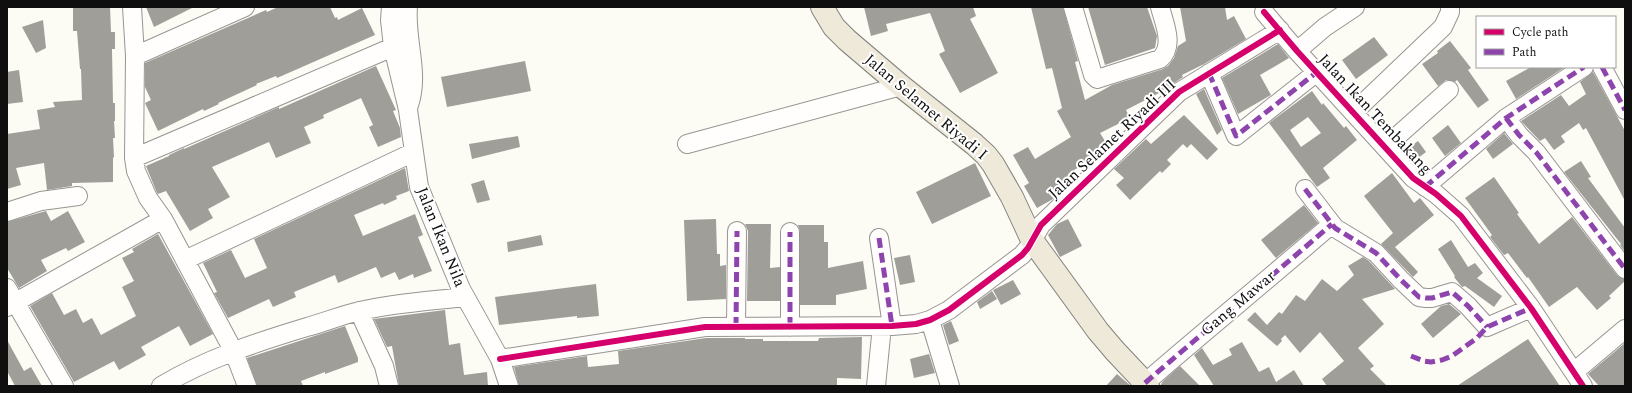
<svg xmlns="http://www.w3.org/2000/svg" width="1632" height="393" viewBox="0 0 1632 393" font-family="Spectral,serif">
<rect width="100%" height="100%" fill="#fcfbf4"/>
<!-- building -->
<path fill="#9f9e99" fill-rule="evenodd" d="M73 7H110L111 32H115V49H112L113 103H115V121H114L115 138H113L114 157 113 158V182L72 183V186L47 190 44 163 16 168 21 185 7 189V134L40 129 37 110 55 107 53 102 82 100 81 69H80L77 31H73Z
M146 7H194L154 27Z
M278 7H330L335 18 337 17 338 20 362 8 375 35 277 78 276 76 256 84 257 85 218 103 219 104 204 111 203 109 158 131 145 103 151 100 145 87V63L266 10 267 12Z
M864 7H973L976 16 970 19 998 73 960 93 939 54 945 51 930 13 886 24 888 31 871 36Z
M1031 7H1063L1078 61 1075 62 1085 100 1112 85 1163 69 1168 66 1174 58 1178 46 1186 41 1180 7H1225L1227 20 1234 16 1246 39 1206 63 1182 75 1183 77 1159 93 1126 110 1130 118 1100 133 1108 146 1097 157 1074 170 1077 176 1053 199 1037 208 1024 186 1029 183 1013 155 1028 147 1035 159 1071 137 1057 111 1062 108 1052 68 1046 69Z
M1088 7H1147L1157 36 1155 48 1105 65Z
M43 20 46 48 36 53 22 27Z
M1374 37 1388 55 1356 79 1342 60Z
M1450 41 1471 68 1468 70 1489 100 1478 108 1457 80 1455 82 1446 80 1438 86 1422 64 1438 53 1437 51Z
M1278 44 1289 58 1260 75 1271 95 1238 114 1222 78Z
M525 61 531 91 447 107 441 77Z
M376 66 396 110 393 111 400 128 401 137 378 147 369 127 373 125 361 98 323 115 324 118 304 127 311 143 276 158 269 142 212 167 230 197 208 209 213 218 190 231 166 191 158 194 157 193 146 166 169 156V155L184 148V149L279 107V109Z
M1531 67H1565L1516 99 1506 81Z
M19 70 23 102 7 104V72Z
M1593 72 1625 131V201L1586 128 1583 130 1579 123 1561 136 1565 142 1554 150 1545 138 1540 141 1521 121 1561 95 1569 106 1586 94 1580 82Z
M1204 89 1222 130 1217 135 1196 94Z
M1312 91 1322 105 1323 103 1344 128 1346 126 1357 140 1323 168 1330 178 1317 187 1269 123ZM1308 117 1321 133 1301 147 1290 130Z
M1184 115 1218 149 1207 160 1191 144 1187 148 1183 144 1167 160 1171 164 1162 173 1160 171 1130 200 1116 185 1124 178 1114 169 1146 139 1151 144Z
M1448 125 1461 143 1445 156 1432 138Z
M1504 133 1513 144 1493 159 1486 149Z
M518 136 520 147 472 159 469 144Z
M1418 141 1426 152 1413 162 1403 152Z
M1581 161 1591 177 1588 178 1625 228V252L1620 245 1621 244 1564 172Z
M975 163 991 196 932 224 916 192Z
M405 168 409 191 396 196 397 199 384 205 383 203 354 215 363 236 415 214 423 235 418 237 432 271 414 278 413 274 399 280 395 272 381 278 376 267 338 283 335 275 294 292 296 297 273 307 269 299 228 318 214 293 217 292 203 263 231 250 245 278 267 268 254 239Z
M1392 173 1414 203 1420 198 1434 215 1395 247 1418 272 1413 277 1381 244 1393 233 1364 196Z
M1494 177 1519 213 1517 214 1539 244 1572 217 1617 275 1621 278 1625 279V281L1609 296 1611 298 1597 310 1577 287 1549 307 1528 277 1527 278 1508 253 1504 255 1490 237 1492 235 1465 198Z
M484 180 490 200 477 203 471 184Z
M1304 205 1318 223 1276 258 1261 240Z
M46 211 51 221 68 211 85 242 68 251 66 248 41 260 47 271 19 288 7 268V222Z
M716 219 717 254H720V266L726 265V299L687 301 684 220Z
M1068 219 1082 246 1060 257 1048 235 1057 224Z
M745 224H771L770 268 780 267V301H747L748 231Z
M798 225H824V242H828V268L863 261 867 289 836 295V305H800V232Z
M158 234 213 334 190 346 179 326 141 347 146 355 119 370 114 361 74 382 30 306 52 293 64 315 76 309 83 323 92 318 101 335 136 316 122 287 134 281 122 258 134 252 132 249Z
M541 235 543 245 508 252 507 242Z
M1451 240 1468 267 1475 263 1483 273 1477 278 1502 296 1494 307 1465 286 1462 287 1454 277 1455 276 1438 249Z
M910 255 915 282 900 285 894 258Z
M1363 257 1369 261 1395 289 1362 299 1384 324 1358 348 1374 366 1370 369 1387 386H1327L1322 379 1344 361 1320 332 1300 353 1285 335 1281 339 1282 341 1277 346 1247 320 1255 312 1267 325 1279 312 1282 314 1296 295 1305 301 1322 279 1337 291 1354 275 1348 266Z
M1013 280 1021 294 1001 305 993 290Z
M596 284 599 316 577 318V316L499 325 495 297Z
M992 291 997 299 980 309 977 302Z
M1449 304 1461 314 1433 338 1421 324 1441 306Z
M445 310 449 345 460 343 464 375 487 372 488 386H399L392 346 387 347 374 319Z
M951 321 959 341 949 345 943 325Z
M345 326 358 358V362L325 374V372L301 381 303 386H257L247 358Z
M862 337 861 379 837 378V386H519L514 367 587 356 588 367 619 364 618 351 706 338H745V339H763V341H818L819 338Z
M1528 339 1560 386H1457Z
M7 340 24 371 31 367 42 386H15L7 371Z
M1242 342 1259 372 1269 367 1276 382 1294 370 1304 386H1214L1194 355 1202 348 1213 365 1232 355 1229 349Z
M1625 343V386H1599L1588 374Z
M929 354 935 373 914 378 910 359Z
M1180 366 1200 386H1160L1163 381Z
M1117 374 1131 386H1106Z"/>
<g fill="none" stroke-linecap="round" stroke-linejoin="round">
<defs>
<path id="minor" d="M132 7 135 56 134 158 136 171 148 198 163 219 234 352 247 386
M391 7 390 20 393 47 408 110 419 187 461 289 500 359 509 386
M408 7C405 40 420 73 409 105
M1073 7 1093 75 1097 79 1160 59C1175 46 1164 23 1160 7
M1264 12 1297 51 1413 178 1436 194 1461 216 1531 308 1583 386
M1297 51 1325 27 1355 7
M135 56 245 7
M1602 67 1625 110
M1209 73 1236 136 1317 72
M1354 112 1443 27 1450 12V7
M1506 118 1519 135 1536 152 1625 269
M687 144 901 86
M1385 147 1449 90
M134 158 393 47
M1425 187 1506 118 1584 67
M1305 189 1335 228 1376 253 1401 280 1419 297 1426 298H1432L1452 292 1468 306 1487 327 1531 308
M7 212 41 201 78 196
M879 238 892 326
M185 260 414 152
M7 288 64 386
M7 307 163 219
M359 311 384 366 389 386
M930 320 950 386
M736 327 737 231
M790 327V232
M500 359 705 327 892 326 916 324 930 320 949 310 1022 255 1028 248 1041 225 1179 92 1280 30
M1574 372 1625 329
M1145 383C1207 329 1270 278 1332 224
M161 386C206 359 257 342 307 327 325 322 342 315 360 311 394 303 430 301 465 297
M876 386 882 326"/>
<path id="major" d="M822 7 834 27 847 40 901 86 974 144 986 155 993 164 1012 197 1032 240 1098 331 1115 351 1148 386"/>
</defs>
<!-- minor casing -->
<use href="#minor" stroke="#969592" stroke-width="20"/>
<!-- major casing -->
<use href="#major" stroke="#83837f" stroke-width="24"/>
<!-- minor -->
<use href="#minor" stroke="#fffefd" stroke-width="18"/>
<!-- major -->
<use href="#major" stroke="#eee9d9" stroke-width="22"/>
<!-- quiet -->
<path stroke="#8e44ad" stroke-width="5" stroke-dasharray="10 5" stroke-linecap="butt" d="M1602 67 1625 110
M1209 73 1236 136 1317 72
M1506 118 1519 135 1536 152 1625 269
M1425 187 1506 118 1584 67
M1305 189 1335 228 1376 253 1401 280 1419 297 1426 298H1432L1452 292 1468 306 1487 327
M879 238 892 326
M736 327 737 231
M790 327V232
M1411 356 1424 361 1431 362 1442 360 1452 356 1477 338 1487 327 1531 308
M1145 383C1207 329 1270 278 1332 224"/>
<defs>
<path id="cycleway" d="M1264 12 1297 51 1413 178 1436 194 1461 216 1531 308 1583 386
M500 359 705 327 892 326 916 324 930 320 949 310 1022 255 1028 248 1041 225 1179 92 1280 30"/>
</defs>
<!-- cycleway casing -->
<use href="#cycleway" stroke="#fff" stroke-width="8"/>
<!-- cycleway -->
<use href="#cycleway" stroke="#d6006c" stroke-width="6"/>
</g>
<g text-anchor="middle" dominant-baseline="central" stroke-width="4" stroke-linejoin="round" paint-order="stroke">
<!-- street labels -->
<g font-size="16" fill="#0f0f0f" stroke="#fff">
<text transform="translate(926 107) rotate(40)">Jalan Selamet Riyadi I</text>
<text transform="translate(1375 114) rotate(47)">Jalan Ikan Tembakang</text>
<text transform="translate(1112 139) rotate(-43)">Jalan Selamet Riyadi III</text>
<text transform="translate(441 237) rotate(68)">Jalan Ikan Nila</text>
<text transform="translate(1238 303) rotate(-40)">Gang Mawar</text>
</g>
</g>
<!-- border -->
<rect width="1632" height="393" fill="none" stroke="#0f0f0f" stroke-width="16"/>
<!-- legend -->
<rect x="1476" y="16" width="140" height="52" fill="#ffffff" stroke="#9f9f9f"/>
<rect x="1484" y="29" width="20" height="6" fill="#d6006c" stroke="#9f9f9f"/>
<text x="1512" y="36" font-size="12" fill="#0f0f0f">Cycle path</text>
<rect x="1484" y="49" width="20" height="6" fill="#8e44ad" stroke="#9f9f9f"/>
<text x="1512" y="56" font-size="12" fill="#0f0f0f">Path</text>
</svg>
